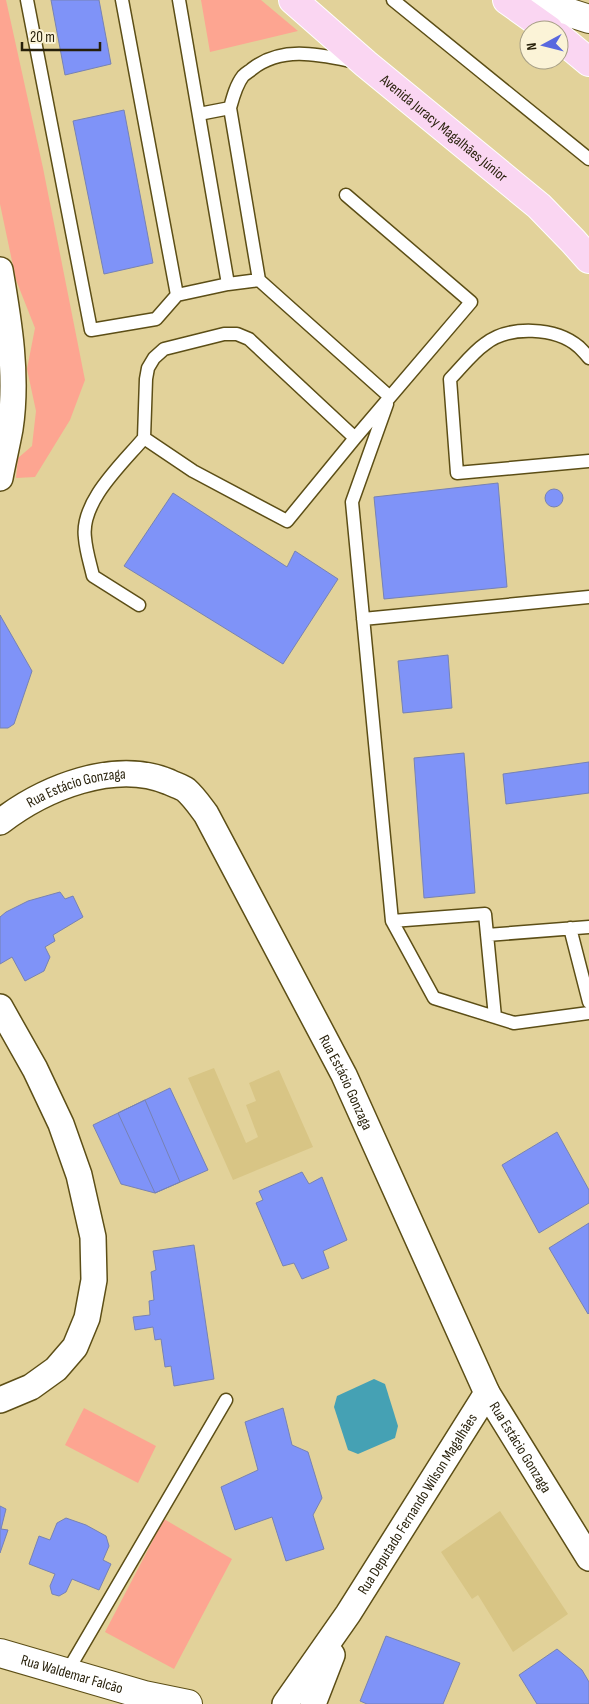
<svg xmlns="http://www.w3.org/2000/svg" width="589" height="1704" viewBox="0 0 589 1704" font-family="'Sofia Sans Condensed',sans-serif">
<rect width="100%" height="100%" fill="#e2d29a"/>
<!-- built -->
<path fill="#d8c585" d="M214 1068 246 1143 258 1137 246 1105 256 1101 249 1083 279 1070 313 1147 233 1180 188 1078Z
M500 1511 568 1614 513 1652 478 1595 472 1599 441 1552Z"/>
<!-- green -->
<path fill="#fda591" d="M0 0H6L43 168 85 380 70 420 35 477 16 478 18 458 32 446 36 411 27 369 35 328 16 280 0 204Z
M201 0H261L298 31 210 52Z
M84 1408 156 1446 138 1483 65 1445Z
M164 1519 232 1559 174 1669 105 1632Z"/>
<!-- water -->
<path fill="#45a1b4" d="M374 1379 385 1384 398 1426 395 1438 358 1454 348 1450 334 1407 337 1396Z"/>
<!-- building -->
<path fill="#7f93f8" stroke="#7782b3" d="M51 0H99L111 64 65 75Z
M124 110 153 263 104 274 73 121Z
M498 483 507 587 384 599 374 497Z
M545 498a9 9 0 1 1 18 0a9 9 0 1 1-18 0Z
M173 493 287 567 295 551 338 579 283 664 124 566Z
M0 615 32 671 14 724 8 728H0Z
M448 655 452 708 403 713 398 661Z
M464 753 475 893 424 898 414 758Z
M589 762V793L506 804 503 774Z
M60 892 65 899 73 896 83 917 53 935 55 941 45 947 50 957 44 971 25 981 12 957 0 964V917L6 912 28 901Z
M170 1088 208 1170 155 1193 121 1184 93 1125Z
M145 1100 180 1182 155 1193 118 1113Z
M557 1132 589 1190V1203L539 1233 502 1165Z
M302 1172 309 1184 322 1177 347 1240 323 1251 329 1268 302 1279 294 1263 283 1266 256 1203 263 1200 259 1191Z
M589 1223V1313L588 1314 549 1248Z
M194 1245 214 1379 174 1386 171 1366 165 1367 161 1339 155 1340 153 1327 135 1330 133 1317 150 1315 149 1301 154 1300 151 1272 156 1270 153 1251Z
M283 1408 292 1445 308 1452 322 1498 313 1515 324 1549 286 1561 272 1517 235 1530 221 1487 258 1470 245 1422Z
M0 1506 6 1509 1 1529 8 1530 0 1553Z
M66 1518 86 1525 106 1536 109 1546 103 1560 111 1564 99 1590 72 1579 66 1592 59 1596 52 1594 50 1586 55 1574 29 1564 39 1536 50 1540 57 1523Z
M386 1636 460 1663 443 1704H367L360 1701Z
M557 1649 582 1670 589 1682V1704H537L519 1675Z"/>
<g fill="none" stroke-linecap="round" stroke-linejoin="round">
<defs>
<path id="service" d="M27 0 91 330 156 319 177 295 228 284 259 280
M122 0 177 295
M179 0 228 284
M393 0 589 159
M356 62C321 55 283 45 252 69 250 71 246 73 243 76 236 85 233 97 230 108L259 280 390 397
M199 114 230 108
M589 358C586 354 582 350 579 347 556 327 509 325 485 344 472 353 461 368 450 379L457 473 589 461
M387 404 352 502 392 921 485 914 495 1017
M144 438 146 379 148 368 154 358 164 349 224 334H237L249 339 355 438
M139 605 93 576C90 563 86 551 85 538 80 502 122 464 144 438L193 471 287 521 355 438 471 302 346 195
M363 619 589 597
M392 921 434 998 514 1023 589 1013
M570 928 589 1002
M487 935 589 927
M67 1672 226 1400"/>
<g id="minor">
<path d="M0 270C9 322 18 376 10 429 7 445 3 462 0 478"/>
<path id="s1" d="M0 822C44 788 115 759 169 782 175 785 182 787 186 790 194 797 200 806 206 814L344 1075 487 1393 589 1558"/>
<path d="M0 1007 35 1069 61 1124 79 1175 93 1237 94 1280 87 1318 75 1347 56 1369 31 1387 0 1400"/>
<path id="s2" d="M285 1704 348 1614 487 1393"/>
<path d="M313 1704 332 1655"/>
</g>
<g id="tertiary">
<path id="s3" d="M0 1653 144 1695 188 1704"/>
</g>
<path id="secondary" d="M530 0 589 19"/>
<g id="primary">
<path id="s4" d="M293 0 366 64 539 206 573 241 589 259"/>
<path d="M507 0 549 30"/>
<path d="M559 37 589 62"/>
</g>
</defs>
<!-- service casing -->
<use href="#service" stroke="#5c4e16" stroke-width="15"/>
<!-- minor casing -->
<use href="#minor" stroke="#5c4e16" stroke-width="28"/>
<!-- tertiary casing -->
<use href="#tertiary" stroke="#5c4e16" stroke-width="30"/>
<!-- secondary casing -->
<use href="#secondary" stroke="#5c4e16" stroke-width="30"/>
<!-- primary casing -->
<use href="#primary" stroke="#fff" stroke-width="30"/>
<!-- service -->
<use href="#service" stroke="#fff" stroke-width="12"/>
<!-- minor -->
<use href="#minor" stroke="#fff" stroke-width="25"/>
<!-- tertiary -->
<use href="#tertiary" stroke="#fff" stroke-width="28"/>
<!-- secondary -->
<use href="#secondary" stroke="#fff" stroke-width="28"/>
<!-- primary -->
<use href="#primary" stroke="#fad6f2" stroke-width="28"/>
</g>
<g text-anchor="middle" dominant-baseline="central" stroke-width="4" stroke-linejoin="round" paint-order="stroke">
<!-- street labels -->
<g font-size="15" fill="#261f09" stroke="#fbf3d7">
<text stroke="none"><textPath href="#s4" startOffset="198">Avenida Juracy Magalhães Júnior</textPath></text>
<text stroke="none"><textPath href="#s1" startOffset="85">Rua Estácio Gonzaga</textPath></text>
<text stroke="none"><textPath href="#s1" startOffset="534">Rua Estácio Gonzaga</textPath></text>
<text stroke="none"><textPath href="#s1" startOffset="939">Rua Estácio Gonzaga</textPath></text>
<text stroke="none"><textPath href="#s2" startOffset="240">Rua Deputado Fernando Wilson Magalhães</textPath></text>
<text stroke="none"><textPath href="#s3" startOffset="75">Rua Waldemar Falcão</textPath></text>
</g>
</g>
<!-- north arrow -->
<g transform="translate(544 45) rotate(263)"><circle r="24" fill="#fbf3d7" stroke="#a69e85"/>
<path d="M0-4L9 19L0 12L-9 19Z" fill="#5968df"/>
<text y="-8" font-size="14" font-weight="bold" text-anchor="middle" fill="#261f09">N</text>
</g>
<!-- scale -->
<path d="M22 42v8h78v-8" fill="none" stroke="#261f09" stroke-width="2.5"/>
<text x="30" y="42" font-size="15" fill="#261f09" stroke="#fbf3d7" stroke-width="4" paint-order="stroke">20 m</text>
</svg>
